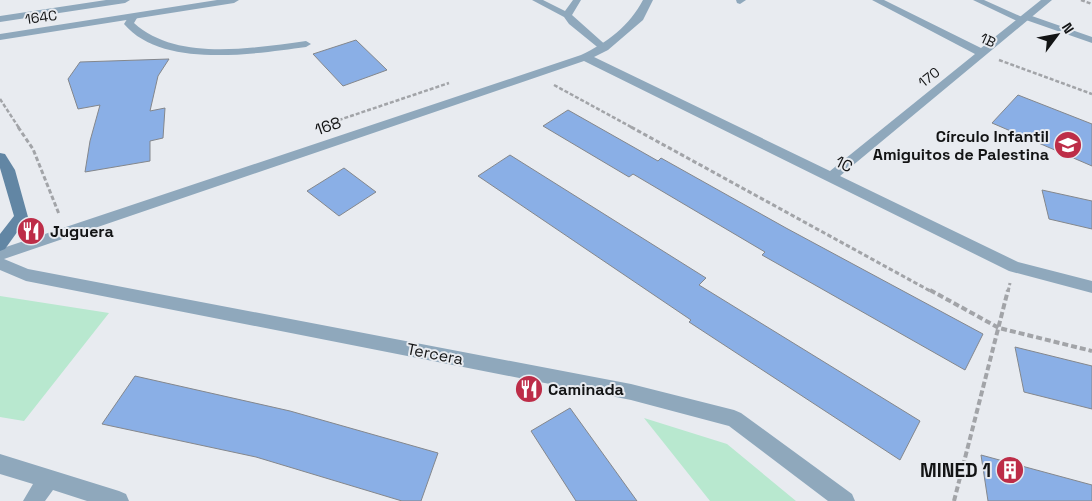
<svg xmlns="http://www.w3.org/2000/svg" width="1092" height="501" viewBox="0 0 1092 501" font-family="'Space Grotesk',sans-serif">
<rect width="100%" height="100%" fill="#e8ebf0"/>
<!-- green -->
<path fill="#b8e8cf" d="M0 296 109 313 24 421 0 417Z
M644 418 727 444 796 501H710Z"/>
<!-- building -->
<path fill="#8aafe6" stroke="#84878c" d="M356 40 387 70 343 86 313 54Z
M169 59 158 76 150 111 165 108 163 138 150 141V161L85 172 90 141 100 105 78 109 68 79 80 62Z
M1018 95 1092 124V166L992 123Z
M568 110 658 161 661 158 786 228 983 334 965 370 762 255 765 252 633 174 629 177 543 126Z
M510 155 706 278 699 285 920 421 900 460 689 322 691 320 478 176Z
M344 168 376 192 339 216 307 191Z
M1042 190 1092 201V229L1049 219Z
M1015 347 1092 366V409L1024 392Z
M135 376 290 411 438 453 421 501H402L256 457 102 424Z
M570 408 637 501H576L531 431Z
M981 455 1092 485V501H988Z"/>
<g fill="none" stroke-linecap="round" stroke-linejoin="round">
<!-- path-far2 -->
<path stroke="#a2a4a8" stroke-width="2.5" stroke-dasharray="4 2" stroke-linecap="butt" d="M1081 0 1092 4
M999 60 1092 94
M554 85 633 128
M0 99 19 128
M333 122 449 83"/>
<!-- path-far1 -->
<path stroke="#a2a4a8" stroke-width="3" stroke-dasharray="4.5 2.5" stroke-linecap="butt" d="M18 127 33 149 59 214
M631 127 932 292
M1008 292 1010 283"/>
<!-- path -->
<path stroke="#a2a4a8" stroke-width="4" stroke-dasharray="6 3" stroke-linecap="butt" d="M930 290 999 328 1092 351
M954 501 1008 290"/>
<!-- service -->
<path fill="#8fa8bc" fill-rule="evenodd" d="M532 0H543L565 11 573 0H581L572 15 609 48 604 51 601 50 569 24 564 17Z
M973 0H984L1022 17 1029 15 1092 37V43L1026 20 1022 23 1019 22Z
M132 15 137 18 134 23C177 62 253 48 306 41L311 44 306 47C254 54 162 69 124 24L129 16Z"/>
<!-- minor -->
<path fill="#8fa8bc" fill-rule="evenodd" d="M106 0H130L125 3 0 22V16Z
M217 0H239L234 3 0 40V34Z
M643 0H653L643 20 608 50 594 57 830 171 975 54 872 0H884L981 48 1041 0H1052L840 176 1018 262 1092 281V293L1009 271 584 61 4 259 28 269 631 384 734 410 741 413 852 494 855 501H828L729 426 631 400 26 281 0 270V249L581 55C607 43 630 25 643 0Z
M736 0H746L740 4 737 3Z
M0 454 119 491 126 494 129 501H87L53 490 45 501H23L33 484 0 474Z"/>
<!-- secondary -->
<path fill="#6286a4" fill-rule="evenodd" d="M0 153 5 154 15 170 28 217 5 249 0 251V234L14 216 0 168Z"/>
</g>
<!-- icons -->
<defs>
<symbol id="school-disc" viewBox="-11 -11 22 22"><circle r="9.5" fill="#bd2d48" stroke="#e8ebf0"/><path d="M0-5L7-2L0 1L-7-2ZM-4 1L0 2.5L4 1V4Q0 6-4 4Z" fill="#fff"/></symbol>
<symbol id="restaurant-disc" viewBox="-11 -11 22 22"><circle r="9.5" fill="#bd2d48" stroke="#e8ebf0"/><path d="M-5-6h1v4h1v-4h1v4h1v-4h1v5L-1.5 .5V6h-2V.5L-5-1ZM5-6V6H3V1.5H1.5Q1.5-4 5-6Z" fill="#fff"/></symbol>
<symbol id="building-disc" viewBox="-11 -11 22 22"><circle r="9.5" fill="#bd2d48" stroke="#e8ebf0"/><path d="M-4-6H4V6H1V3H-1V6H-4ZM-2.5-4.3h1.7v1.8h-1.7ZM.8-4.3h1.7v1.8H.8ZM-2.5-1h1.7V.8h-1.7ZM.8-1h1.7V.8H.8Z" fill="#fff"/></symbol>
</defs>
<g fill-rule="evenodd">
<use href="#school-disc" x="1052" y="129" width="32" height="32"/>
<use href="#restaurant-disc" x="15" y="215" width="32" height="32"/>
<use href="#restaurant-disc" x="513" y="373" width="32" height="32"/>
<use href="#building-disc" x="994" y="454" width="32" height="32"/>
</g>
<g text-anchor="middle" dominant-baseline="central" stroke-width="4" stroke-linejoin="round" paint-order="stroke">
<!-- far-street labels -->
<g font-size="14" fill="#131415" stroke="#e8ebf0">
<text transform="translate(41 17) rotate(-8)">164C</text>
<text transform="translate(988 40) rotate(24)">1B</text>
<text transform="translate(929 77) rotate(-39)">170</text>
</g>
<!-- street labels -->
<g font-size="16" fill="#131415" stroke="#e8ebf0">
<text transform="translate(328 126) rotate(-19)">168</text>
<text transform="translate(844 164) rotate(26)">1C</text>
<text transform="translate(435 354) rotate(11)">Tercera</text>
</g>
<!-- poi labels -->
<g font-size="16" font-weight="bold" fill="#131415" stroke="#e8ebf0" text-anchor="start">
<text x="1049" y="136" text-anchor="end">Círculo Infantil<tspan x="1049" dy="18">Amiguitos de Palestina</tspan></text>
<text x="50" y="231">Juguera</text>
<text x="548" y="389">Caminada</text>
</g>
<!-- near-poi labels -->
<g font-size="19" font-weight="bold" fill="#131415" stroke="#e8ebf0" text-anchor="end">
<text x="991" y="470">MINED 1</text>
</g>
</g>
<!-- north arrow -->
<g transform="translate(1057 35) rotate(58)" stroke="#e8ebf0" stroke-width="4" paint-order="stroke">
<path d="M0-4L9 19L0 12L-9 19Z" fill="#131415"/>
<text y="-8" font-size="14" font-weight="bold" text-anchor="middle" fill="#131415">N</text>
</g>
</svg>
